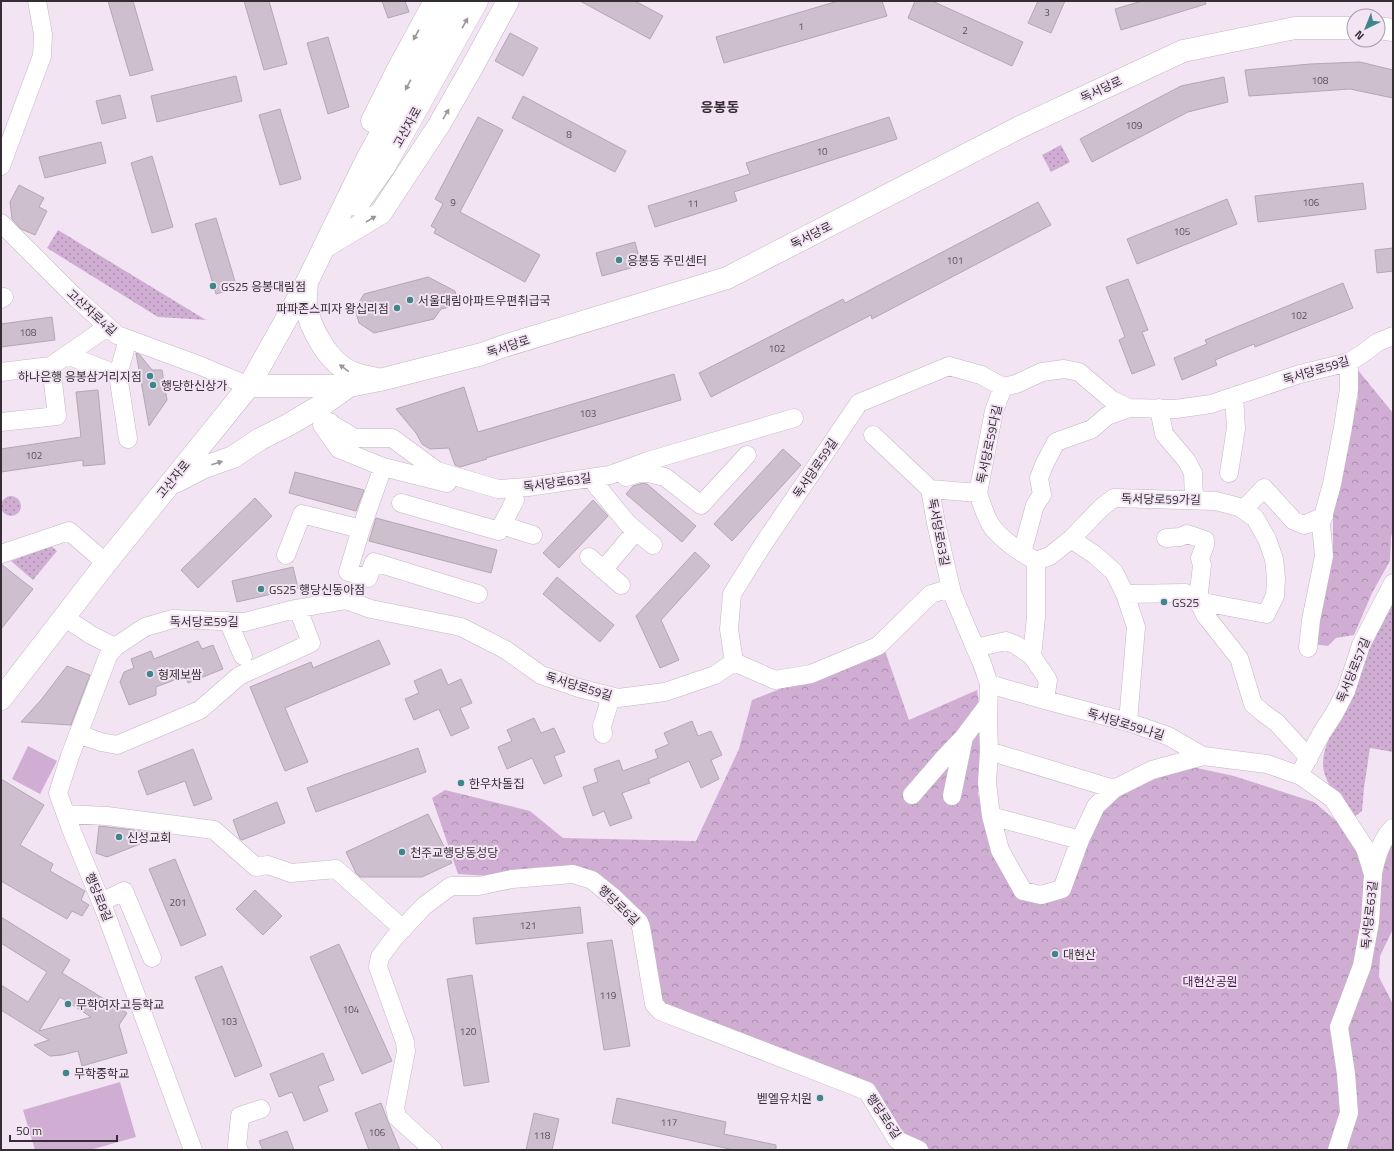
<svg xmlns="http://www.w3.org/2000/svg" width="1394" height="1151" viewBox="0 0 1394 1151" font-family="'Titillium Web','Noto Sans KR',sans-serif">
<defs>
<pattern id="grass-dots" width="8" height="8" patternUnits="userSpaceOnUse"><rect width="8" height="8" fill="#d0aed4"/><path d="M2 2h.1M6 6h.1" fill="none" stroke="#aa8ead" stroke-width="1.8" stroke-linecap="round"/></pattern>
<pattern id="forest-crowns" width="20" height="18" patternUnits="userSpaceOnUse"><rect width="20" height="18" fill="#d0aed4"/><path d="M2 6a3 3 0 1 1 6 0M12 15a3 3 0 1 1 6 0" fill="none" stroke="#aa8ead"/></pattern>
</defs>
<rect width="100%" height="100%" fill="#f3e4f4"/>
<!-- grass -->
<path fill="url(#grass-dots)" d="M1061 145 1070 162 1051 172 1042 155Z
M58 230 206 320 158 317 47 248Z
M1 506a10 10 0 1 1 20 0a10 10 0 1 1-20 0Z
M51 546 57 551 33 580 11 561Z
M1393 592V752L1370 748 1364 788 1362 811 1350 820C1342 807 1324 781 1323 766 1322 748 1333 732 1339 715 1356 673 1374 632 1393 592Z"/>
<!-- forest -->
<path fill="url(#forest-crowns)" d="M1357 369 1393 413V530L1391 537 1390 561 1372 593 1354 635 1336 638 1328 646 1313 644 1333 552V510L1358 397Z
M884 648 909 720 977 690 983 732 978 794 980 801 1017 891 1069 890 1082 843 1104 809 1119 793 1143 781 1188 766 1234 776 1314 802 1368 848 1393 829V929L1380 956 1379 977 1393 1004V1150H932L906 1139 874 1085 664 1006 659 1000 646 923 573 866 538 867 489 876 458 874 432 798 445 790 530 811 563 838 696 841 739 749 752 700Z"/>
<!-- garden -->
<path fill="#d0aed4" d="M28 746 57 761 40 794 12 779Z
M120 1082 136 1137 90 1150H35L23 1110Z"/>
<!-- building -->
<path fill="#cdbfce" stroke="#b3a6b5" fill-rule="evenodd" d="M108 1H133L153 70 130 76Z
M244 1H269L287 64 264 70Z
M382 1H405L409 12 388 18Z
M580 1H635L663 16 650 39Z
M838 1H882L887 16 724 63 716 37Z
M915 1H932L1023 42 1012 66 908 18Z
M1038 1H1065L1051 33 1028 23Z
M1142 1H1205L1206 4 1121 30 1115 9Z
M510 33 538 48 523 76 495 61Z
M328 37 349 107 328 114 307 43Z
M1360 62 1393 70V98L1350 89 1249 96 1245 70 1310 64Z
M236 76 242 101 157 122 151 96Z
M1224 77 1228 102 1188 112 1092 162 1080 139 1181 86Z
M120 95 126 118 102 124 96 101Z
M523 96 626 151 615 172 512 118Z
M280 109 301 179 280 185 259 115Z
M478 117 503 130 460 212 540 255 525 282 434 233 436 229 431 226 443 204 435 199Z
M889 117 897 139 734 192 737 201 655 227 648 206 750 174 746 163Z
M101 142 106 163 45 178 39 157Z
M152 156 173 227 152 233 131 163Z
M1363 183 1366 209 1258 222 1255 196Z
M19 185 44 198 39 207 47 211 35 235 21 229 12 219 10 202Z
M1227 199 1237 224 1137 264 1127 239Z
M1038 202 1051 225 872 319 871 315 711 397 699 373 843 299 845 303Z
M216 218 237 288 216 294 195 224Z
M635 242 641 265 602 276 596 253Z
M1393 248V271L1377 273 1375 250Z
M428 277 455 291 458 305 441 309 434 319 374 333 359 323 355 309 364 294Z
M1128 279 1148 330 1142 332 1155 365 1132 374 1119 340 1125 337 1106 287Z
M1343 283 1353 308 1255 347 1254 344 1215 360 1217 365 1182 380 1174 358 1207 344 1205 340Z
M52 317 55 340 1 347V324Z
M136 353 140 355 152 370H162L167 400 149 426Z
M674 374 681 400 486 458 487 459 460 467 455 465 449 448 430 449 422 444 416 433 396 409 464 387 478 432Z
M98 390 105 464 83 466V460L1 472V449L81 437 76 392Z
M783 449 801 465 732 541 714 524Z
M295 472 364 490 356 511 289 493Z
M643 483 647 484 696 526 682 542 626 494 633 486Z
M255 498 272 516 198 588 181 570Z
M593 500 608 516 559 568 543 553Z
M376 518 497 550 491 573 369 541Z
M695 552 710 566 661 620 679 660 660 668 636 616Z
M1 564 33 589 1 629Z
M293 567 298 588 237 602 232 581Z
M557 577 614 625 600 642 543 594Z
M379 640 390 664 285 708 308 762 285 771 250 687 311 662 313 668Z
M198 641 202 649 213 645 223 669 188 683 185 676 156 687V695L129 705 120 682 124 672 134 668 131 659 151 651 154 659Z
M67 666 90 675 71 725 21 722 41 700Z
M441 669 448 685 461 679 472 703 460 708 469 728 451 736 439 709 414 720 405 699 419 693 414 681Z
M534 718 541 733 554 728 565 752 554 756 562 776 544 784 532 758 507 769 498 747 512 741 507 730Z
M692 721 698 736 711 731 722 755 711 760 719 779 701 788 689 761 648 779 650 783 622 793 632 818 610 826 604 811 593 816 583 787 598 782 594 769 619 760 623 771 658 758 655 750 669 744 664 733Z
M418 748 426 772 316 812 307 788Z
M193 749 212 799 194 806 185 781 147 795 138 771Z
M1 779 44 805 20 845 53 864 50 871 85 891 81 900 89 905 82 916 72 911 67 919 1 881Z
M277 802 285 823 242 840 240 839 233 820Z
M428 814 452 863 422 877H360L356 873 346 852Z
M99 826 142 831 140 844 107 857 96 853Z
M175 859 206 935 181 946 149 869Z
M255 890 282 916 263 935 236 909Z
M580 907 583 933 476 944 473 918Z
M1 917 70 960 62 973 127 1013 119 1025 127 1053 82 1066 78 1051 62 1055 50 1056 34 1045 49 1040 1 1010V985L28 1002 47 972 1 943ZM60 997 91 1017 39 1031Z
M612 940 630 1046 604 1050 587 943Z
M339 944 392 1061 362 1074 310 957Z
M222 966 262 1066 235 1077 195 977Z
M472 975 489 1082 464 1086 447 979Z
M323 1053 334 1080 318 1086 328 1111 304 1121 292 1092 279 1097 270 1074Z
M617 1098 726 1122 724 1134 776 1145V1150H734L612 1123Z
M381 1103 387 1119 400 1150H369L355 1113Z
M534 1113 559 1119 552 1150H526Z
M287 1131 294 1150H263L259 1141Z"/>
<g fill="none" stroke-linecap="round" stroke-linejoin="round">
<defs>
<path id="minor" d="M1 166 42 56 43 34 37 1
M1 223 74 296 117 335 201 366 249 386
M1 299 4 297
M67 355 118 375 128 339
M1 372 51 366 107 327
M118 375 128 439
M1003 387 994 411 978 493C982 505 986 519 993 528 1002 540 1023 554 1036 561
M1159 408 1164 434 1187 461 1193 473 1194 500
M1 422 57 416 51 366
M330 422 333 425 355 438H392L437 471 498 489 528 487 610 475 648 461 794 418
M322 425 339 449 383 467 447 483
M873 435 930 489 936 523 952 593 983 666 989 684 988 718 989 751 987 783 991 816 1000 850 1023 891 1041 895 1062 889 1080 840 1096 806 1114 789 1152 770 1203 756 1267 764 1301 776 1333 799 1365 848 1373 874 1370 922 1362 966 1339 1027 1346 1074 1349 1113 1337 1150
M383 467 361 529 348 572 368 578 374 562 478 594
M1229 473 1236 428 1234 396
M626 477 643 472 665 477 701 505 747 455
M596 485 628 524 653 545
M930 489 978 493
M401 503 499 531 515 500
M1243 510 1264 488 1294 521 1304 525 1324 516
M502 525 533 535
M1071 539 1101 508 1114 498 1216 501 1239 507 1255 518 1267 539 1274 559 1276 578 1275 596 1266 614 1198 601 1202 565 1200 558 1205 545V540L1187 534 1180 537 1166 538
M1022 553 1035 505 1042 495 1039 478 1044 465 1056 442 1092 429 1107 416 1129 408
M1 554 69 531 106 563
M286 555 302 514 361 529
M589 557 621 585
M1036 561 1050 556 1071 539 1095 555 1114 572 1125 594 1136 627 1128 722
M1036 561V617L1032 656 1048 680 1045 700
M603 570 636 531
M1125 594 1185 593 1198 601 1205 615 1239 658 1253 704 1262 712 1277 723 1309 758
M64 617 91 635 115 647 145 627 173 619 245 622 295 609 346 600 371 609 461 627 506 650 541 675 579 688 618 698 665 692 715 675 734 662 729 629 732 594 762 546 859 403 949 366 981 375 1003 387 1016 384 1042 372 1064 369 1079 372 1112 400 1129 408 1176 409 1211 404 1300 374 1349 362 1362 354 1378 342 1393 336
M228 621 243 656
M115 647 108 656 70 756 58 793 71 829 106 914 193 1150
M975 648 1006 641 1016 645 1032 656
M1308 648 1311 620 1324 556 1321 524 1332 484 1343 427 1349 389V362
M734 662 775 680 811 674 878 646 931 594 951 588
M989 684 1045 700 1128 722 1168 736 1203 756
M78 734 101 742 117 745 200 710 239 676 311 643 298 609
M603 734 602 726 611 697
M989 751 1114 789
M1304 766 1321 734 1334 714 1346 691 1361 645 1393 583
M912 795 944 758 964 737
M952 796 964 737 988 705
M66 814 107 816 214 830 256 867 268 865 291 873 336 869 403 929
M991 816 1080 840
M1373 873C1376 858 1381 839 1393 828
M101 902 124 891 152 958
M239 1150 237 1146 240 1116 261 1109
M433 1150 397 1117 395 1108 406 1051 405 1042 378 967 380 957 395 937 424 906 451 886H479L512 879 573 874 592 880 613 897 639 922 641 927 654 1004 660 1011 867 1091 897 1140 919 1150"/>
<path id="major" d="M1378 28 1393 30
M372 121 398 69 435 1
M357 205 384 167 477 1
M326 246 381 213 439 125 471 69 508 1
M307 282C307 289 305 297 306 304 309 328 330 365 353 373 361 376 369 377 377 379
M249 386H349L380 380 482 354 501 347 727 278 1018 128 1183 51 1295 28H1354
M177 481 202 468 233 457 260 439 288 425 325 403 349 386
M1 699 106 563 249 386 307 282 366 161 453 1"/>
</defs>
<!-- minor casing -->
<use href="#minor" stroke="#c4b6c6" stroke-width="19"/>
<!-- major casing -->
<use href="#major" stroke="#c4b6c6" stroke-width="23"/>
<!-- minor -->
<use href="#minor" stroke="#fff" stroke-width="18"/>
<!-- major -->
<use href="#major" stroke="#fff" stroke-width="22"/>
</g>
<!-- one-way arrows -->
<defs><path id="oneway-solid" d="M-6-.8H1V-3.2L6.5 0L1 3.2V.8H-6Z"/></defs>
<g fill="#9a969a">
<use href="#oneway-solid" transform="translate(465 23) rotate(-61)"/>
<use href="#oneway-solid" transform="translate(416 35) rotate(119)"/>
<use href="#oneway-solid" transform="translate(408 85) rotate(118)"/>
<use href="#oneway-solid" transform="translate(446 114) rotate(-59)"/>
<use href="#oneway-solid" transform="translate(371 219) rotate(-31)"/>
<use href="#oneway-solid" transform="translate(344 368) rotate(-144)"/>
<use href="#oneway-solid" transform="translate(217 463) rotate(-18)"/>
</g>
<!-- markers -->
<g fill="#3e868b" stroke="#f3e4f4" stroke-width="1.5">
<circle cx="619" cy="260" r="4"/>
<circle cx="213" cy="286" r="4"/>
<circle cx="410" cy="300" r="4"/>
<circle cx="397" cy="308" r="4"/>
<circle cx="150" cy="376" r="4"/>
<circle cx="153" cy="385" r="4"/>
<circle cx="261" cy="589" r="4"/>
<circle cx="1164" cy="602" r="4"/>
<circle cx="150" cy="674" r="4"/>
<circle cx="461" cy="783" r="4"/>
<circle cx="119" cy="837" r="4"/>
<circle cx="402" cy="852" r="4"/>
<circle cx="1055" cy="954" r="4"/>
<circle cx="68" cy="1004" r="4"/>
<circle cx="66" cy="1073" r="4"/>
<circle cx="820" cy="1098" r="4"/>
</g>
<g text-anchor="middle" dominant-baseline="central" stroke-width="4" stroke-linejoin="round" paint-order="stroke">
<!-- number labels -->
<g font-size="10" fill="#5a525a">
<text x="1047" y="12">3</text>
<text x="801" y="26">1</text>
<text x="965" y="30">2</text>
<text x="1320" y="80">108</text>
<text x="1134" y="125">109</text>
<text x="569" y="134">8</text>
<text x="822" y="151">10</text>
<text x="453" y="202">9</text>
<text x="1311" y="202">106</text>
<text x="693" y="203">11</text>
<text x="1182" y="231">105</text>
<text x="955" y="260">101</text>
<text x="1299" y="315">102</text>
<text x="28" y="332">108</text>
<text x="777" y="348">102</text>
<text x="588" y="413">103</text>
<text x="34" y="455">102</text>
<text x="178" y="902">201</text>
<text x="528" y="925">121</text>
<text x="608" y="995">119</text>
<text x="351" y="1009">104</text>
<text x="229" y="1021">103</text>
<text x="468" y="1031">120</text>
<text x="669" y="1122">117</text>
<text x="377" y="1132">106</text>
<text x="542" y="1135">118</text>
</g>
<!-- street labels -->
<g font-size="12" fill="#342e34" stroke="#f3e4f4">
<text transform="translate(1101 89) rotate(-25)">독서당로</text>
<text transform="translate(407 127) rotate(-61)">고산자로</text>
<text transform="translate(811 235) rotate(-27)">독서당로</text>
<text transform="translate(92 312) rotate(42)">고산자로4길</text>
<text transform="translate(508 346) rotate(-18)">독서당로</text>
<text transform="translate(1316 370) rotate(-17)">독서당로59길</text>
<text transform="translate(989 444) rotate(-78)">독서당로59다길</text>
<text transform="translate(815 468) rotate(-56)">독서당로59길</text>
<text transform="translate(173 479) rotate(-51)">고산자로</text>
<text transform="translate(557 482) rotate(-8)">독서당로63길</text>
<text transform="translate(1161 499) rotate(1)">독서당로59가길</text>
<text transform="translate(939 532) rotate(79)">독서당로63길</text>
<text x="204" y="621">독서당로59길</text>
<text transform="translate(1353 670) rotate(-68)">독서당로57길</text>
<text transform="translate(579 686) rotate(17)">독서당로59길</text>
<text transform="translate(1126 724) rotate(17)">독서당로59나길</text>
<text transform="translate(99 897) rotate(68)">행당로8길</text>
<text transform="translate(619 905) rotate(44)">행당로6길</text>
<text transform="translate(1369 915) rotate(-84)">독서당로63길</text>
<text transform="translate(884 1116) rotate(56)">행당로6길</text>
</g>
<!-- poi labels -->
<g font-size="12" fill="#342e34" stroke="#f3e4f4" text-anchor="start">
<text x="627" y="260">응봉동 주민센터</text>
<text x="221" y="286">GS25 응봉대림점</text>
<text x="418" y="300">서울대림아파트우편취급국</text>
<text x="389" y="308" text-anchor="end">파파존스피자 왕십리점</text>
<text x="142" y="376" text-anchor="end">하나은행 응봉삼거리지점</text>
<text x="161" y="385">행당한신상가</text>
<text x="269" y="589">GS25 행당신동아점</text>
<text x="1172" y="602">GS25</text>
<text x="158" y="674">형제보쌈</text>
<text x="469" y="783">한우차돌집</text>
<text x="127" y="837">신성교회</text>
<text x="410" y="852">천주교행당동성당</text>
<text x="1063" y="954">대현산</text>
<text x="76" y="1004">무학여자고등학교</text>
<text x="74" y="1073">무학중학교</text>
<text x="812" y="1098" text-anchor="end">벧엘유치원</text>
</g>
<!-- park labels -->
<g font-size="12" fill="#401545" stroke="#f3e4f4">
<text x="1210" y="981">대현산공원</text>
</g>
<!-- quarter labels -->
<g font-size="14" font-weight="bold" fill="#342e34" stroke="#f3e4f4">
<text x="720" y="106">응봉동</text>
</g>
</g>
<!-- border -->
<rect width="1394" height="1151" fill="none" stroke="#342e34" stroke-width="4"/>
<!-- north arrow -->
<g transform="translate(1366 28) rotate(223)"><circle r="19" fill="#f3e4f4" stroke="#a79ba7"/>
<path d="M0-3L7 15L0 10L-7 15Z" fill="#3e868b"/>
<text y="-6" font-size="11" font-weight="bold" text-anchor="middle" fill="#342e34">N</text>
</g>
<!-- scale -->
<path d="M10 1135v6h107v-6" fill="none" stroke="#342e34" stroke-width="2"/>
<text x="16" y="1135" font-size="12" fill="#342e34" stroke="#f3e4f4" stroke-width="3" paint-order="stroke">50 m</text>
</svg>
